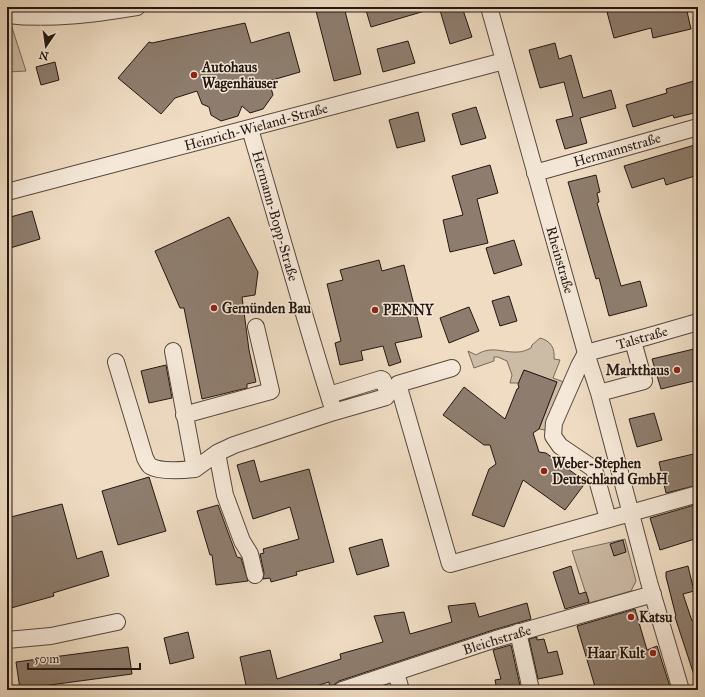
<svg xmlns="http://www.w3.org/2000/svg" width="705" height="697" viewBox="0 0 705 697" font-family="'IM FELL Great Primer',serif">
<rect width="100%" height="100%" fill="#efdcc3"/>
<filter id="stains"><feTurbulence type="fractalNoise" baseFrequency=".005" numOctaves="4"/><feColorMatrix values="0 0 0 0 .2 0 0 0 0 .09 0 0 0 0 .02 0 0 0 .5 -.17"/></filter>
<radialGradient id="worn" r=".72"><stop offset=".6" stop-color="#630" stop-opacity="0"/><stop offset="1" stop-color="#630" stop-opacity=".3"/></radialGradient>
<!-- green -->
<path fill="#ccbba5" stroke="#78695b" d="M7 15H8L26 71 7 72Z
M540 338C551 341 555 348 554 359L560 360 553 378 564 382 545 430 539 429 557 382 524 370 519 383H510L512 375 507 361 498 357H494V361L474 368 468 351 476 355C492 345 502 353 518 352 522 352 527 350 531 348L532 345Z
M625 539 636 581 631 591 589 603 572 551Z"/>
<!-- building -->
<path fill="#8e7d6e" stroke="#241711" d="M315 7H344L361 74 334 81Z
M365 7H427L428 10 371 27Z
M439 7H462L472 37 450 44Z
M626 7H645L646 10 656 7H686L691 29 653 38 651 28 614 38 607 12Z
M245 23 251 43 289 32 300 72 269 81 273 95 263 109 250 113 242 106 238 116 221 121 211 115 209 107 202 104 197 91 175 98 161 114 118 78 149 42 152 43Z
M408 41 415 63 383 72 377 49Z
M555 43 559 59 571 55 583 98 611 90 616 108 580 118 587 143 565 149 556 120 573 116 564 82 540 88 529 50Z
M55 62 59 80 41 85 36 67Z
M694 81 698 96V112L674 118 673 115 633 127 626 105 667 93 666 89Z
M476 107 486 138 461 145 452 114Z
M418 112 425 141 397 148 389 120Z
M698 144V175L666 185 664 178 632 188 624 166Z
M490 165 498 193 477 199 488 243 450 252 443 220 463 215 452 176Z
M596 175 600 192 597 193 599 202 597 203 621 286 640 281 647 306 609 316 599 278 596 279 568 182Z
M32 211 40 239 7 249V218Z
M229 217 258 272 255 295 242 297 249 350 256 382 247 384V388L202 399 184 308H180L155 251Z
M514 240 522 265 494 274 486 248Z
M379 260 382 271 404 265 422 337 395 343 401 362 389 366 383 346 361 351 363 360 340 365 335 343 341 341 327 284 343 280 340 270Z
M509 296 517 321 500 326 492 301Z
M469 307 479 331 449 343 440 318Z
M698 348V380L661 389 652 359Z
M166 365 172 398 149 403 141 371Z
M524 370 557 382 539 429 533 433 539 452 546 453 586 482 565 510 523 480 504 527 472 515 489 469 496 464 490 445H484L443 415 464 387 505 419 517 389 519 388 518 384Z
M654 413 662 440 637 447 629 419Z
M698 453V485L666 493 659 462Z
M254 460 260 482 309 469 334 562 296 572 297 575 271 582 270 578 263 579 264 573 260 554 264 553 263 549 299 539 290 507 253 519 237 465Z
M149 477 166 531 118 545 102 491Z
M62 504 77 559 102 551 109 576 53 593 54 596 11 608 7 593V518Z
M698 504V538L660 550 650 518Z
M218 505 237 557 241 558 248 581 216 585 212 555H210L197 511Z
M382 539 389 566 357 575 349 548Z
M623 540 626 552 614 556 610 544Z
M571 566 579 594 586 592 589 602 565 609 553 572Z
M688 566 694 591 683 594 692 621 698 619V677L695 678 675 617 676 616 666 577V572Z
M475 603 479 617 527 603 531 619 493 630 339 681 335 684 333 690H330L329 682 303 690H247L240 657 270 650 277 679 341 659 340 654 383 642 374 616 404 612 410 634 452 622 448 606Z
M635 609 647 650 657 646 671 690H596L577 626Z
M188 632 194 658 170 664 164 638Z
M537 637V640L544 639 548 653 557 651 563 674 538 679 529 639Z
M511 645 521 690H497L495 680 501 679 493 650Z
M128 647 132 674 20 689 16 662Z
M388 685 389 690H372Z"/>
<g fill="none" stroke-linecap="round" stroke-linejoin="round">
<defs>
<path id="minor" d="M489 7 586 353 599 393 649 582 681 690
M7 15C51 20 94 14 137 7
M535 173 698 127
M7 192 504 61
M173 351 195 469
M586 353 579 366 554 423 553 436 560 446 594 469 608 519
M586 353 646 337 698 322
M116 362 145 458C146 460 148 464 150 466 159 472 185 470 195 469
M452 368 398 384 450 564 698 494
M599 393 644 381 633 341
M329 395 381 379 383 380 388 394 386 397 334 412
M184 415 271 391 256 327
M217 453 225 495 242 541 250 554 255 575
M195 469 217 453 234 445 334 412C304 318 278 223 250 129
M518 632 531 690
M7 640 51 636 117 622
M396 673 401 690
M342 690 496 639 653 594"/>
</defs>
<!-- minor casing -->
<use href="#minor" stroke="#57483e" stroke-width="18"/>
<!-- minor -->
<use href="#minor" stroke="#f5e8d8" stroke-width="16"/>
</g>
<!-- markers -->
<g fill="#8f2418" stroke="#f5e8d8" stroke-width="1.5">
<circle cx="194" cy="75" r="4"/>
<circle cx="214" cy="308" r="4"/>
<circle cx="375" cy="310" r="4"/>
<circle cx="677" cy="370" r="4"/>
<circle cx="544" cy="471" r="4"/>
<circle cx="631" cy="617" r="4"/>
<circle cx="653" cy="653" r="4"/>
</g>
<g text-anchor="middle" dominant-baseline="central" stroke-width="3" stroke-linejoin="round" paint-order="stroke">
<!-- poi labels -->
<g font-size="14" font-weight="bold" fill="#241711" stroke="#f5e8d8" text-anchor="start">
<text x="202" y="67">Autohaus<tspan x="202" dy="16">Wagenhäuser</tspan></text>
<text x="222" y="308">Gemünden Bau</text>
<text x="383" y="310">PENNY</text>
<text x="669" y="370" text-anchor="end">Markthaus</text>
<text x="552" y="463">Weber-Stephen<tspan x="552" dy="16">Deutschland GmbH</tspan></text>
<text x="639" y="617">Katsu</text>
<text x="645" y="653" text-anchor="end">Haar Kult</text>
</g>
<!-- street labels -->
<g font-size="14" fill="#241711" stroke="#f5e8d8">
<text transform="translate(256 127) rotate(-15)">Heinrich-Wieland-Straße</text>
<text transform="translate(617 150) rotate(-16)">Hermannstraße</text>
<text transform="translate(275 216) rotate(74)">Hermann-Bopp-Straße</text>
<text transform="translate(560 260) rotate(74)">Rheinstraße</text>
<text transform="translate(642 338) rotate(-16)">Talstraße</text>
<text transform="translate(497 640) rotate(-17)">Bleichstraße</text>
</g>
</g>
<!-- margin -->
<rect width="705" height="697" fill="none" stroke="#efdcc3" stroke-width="24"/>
<rect x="8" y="8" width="689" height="681" fill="none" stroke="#241711" stroke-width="2"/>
<rect x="12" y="12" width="681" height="673" fill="none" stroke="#241711"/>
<!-- north arrow -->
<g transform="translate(46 46) rotate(193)" stroke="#f5e8d8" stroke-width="3" paint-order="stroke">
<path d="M0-3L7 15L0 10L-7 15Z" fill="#241711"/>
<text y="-6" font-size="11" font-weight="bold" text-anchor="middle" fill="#241711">N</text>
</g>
<!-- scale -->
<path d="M28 663v6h112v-6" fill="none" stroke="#241711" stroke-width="2"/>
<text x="34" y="663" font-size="12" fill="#241711" stroke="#f5e8d8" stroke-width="3" paint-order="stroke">50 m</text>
<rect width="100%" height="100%" filter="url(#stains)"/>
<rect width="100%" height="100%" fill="url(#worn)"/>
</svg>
